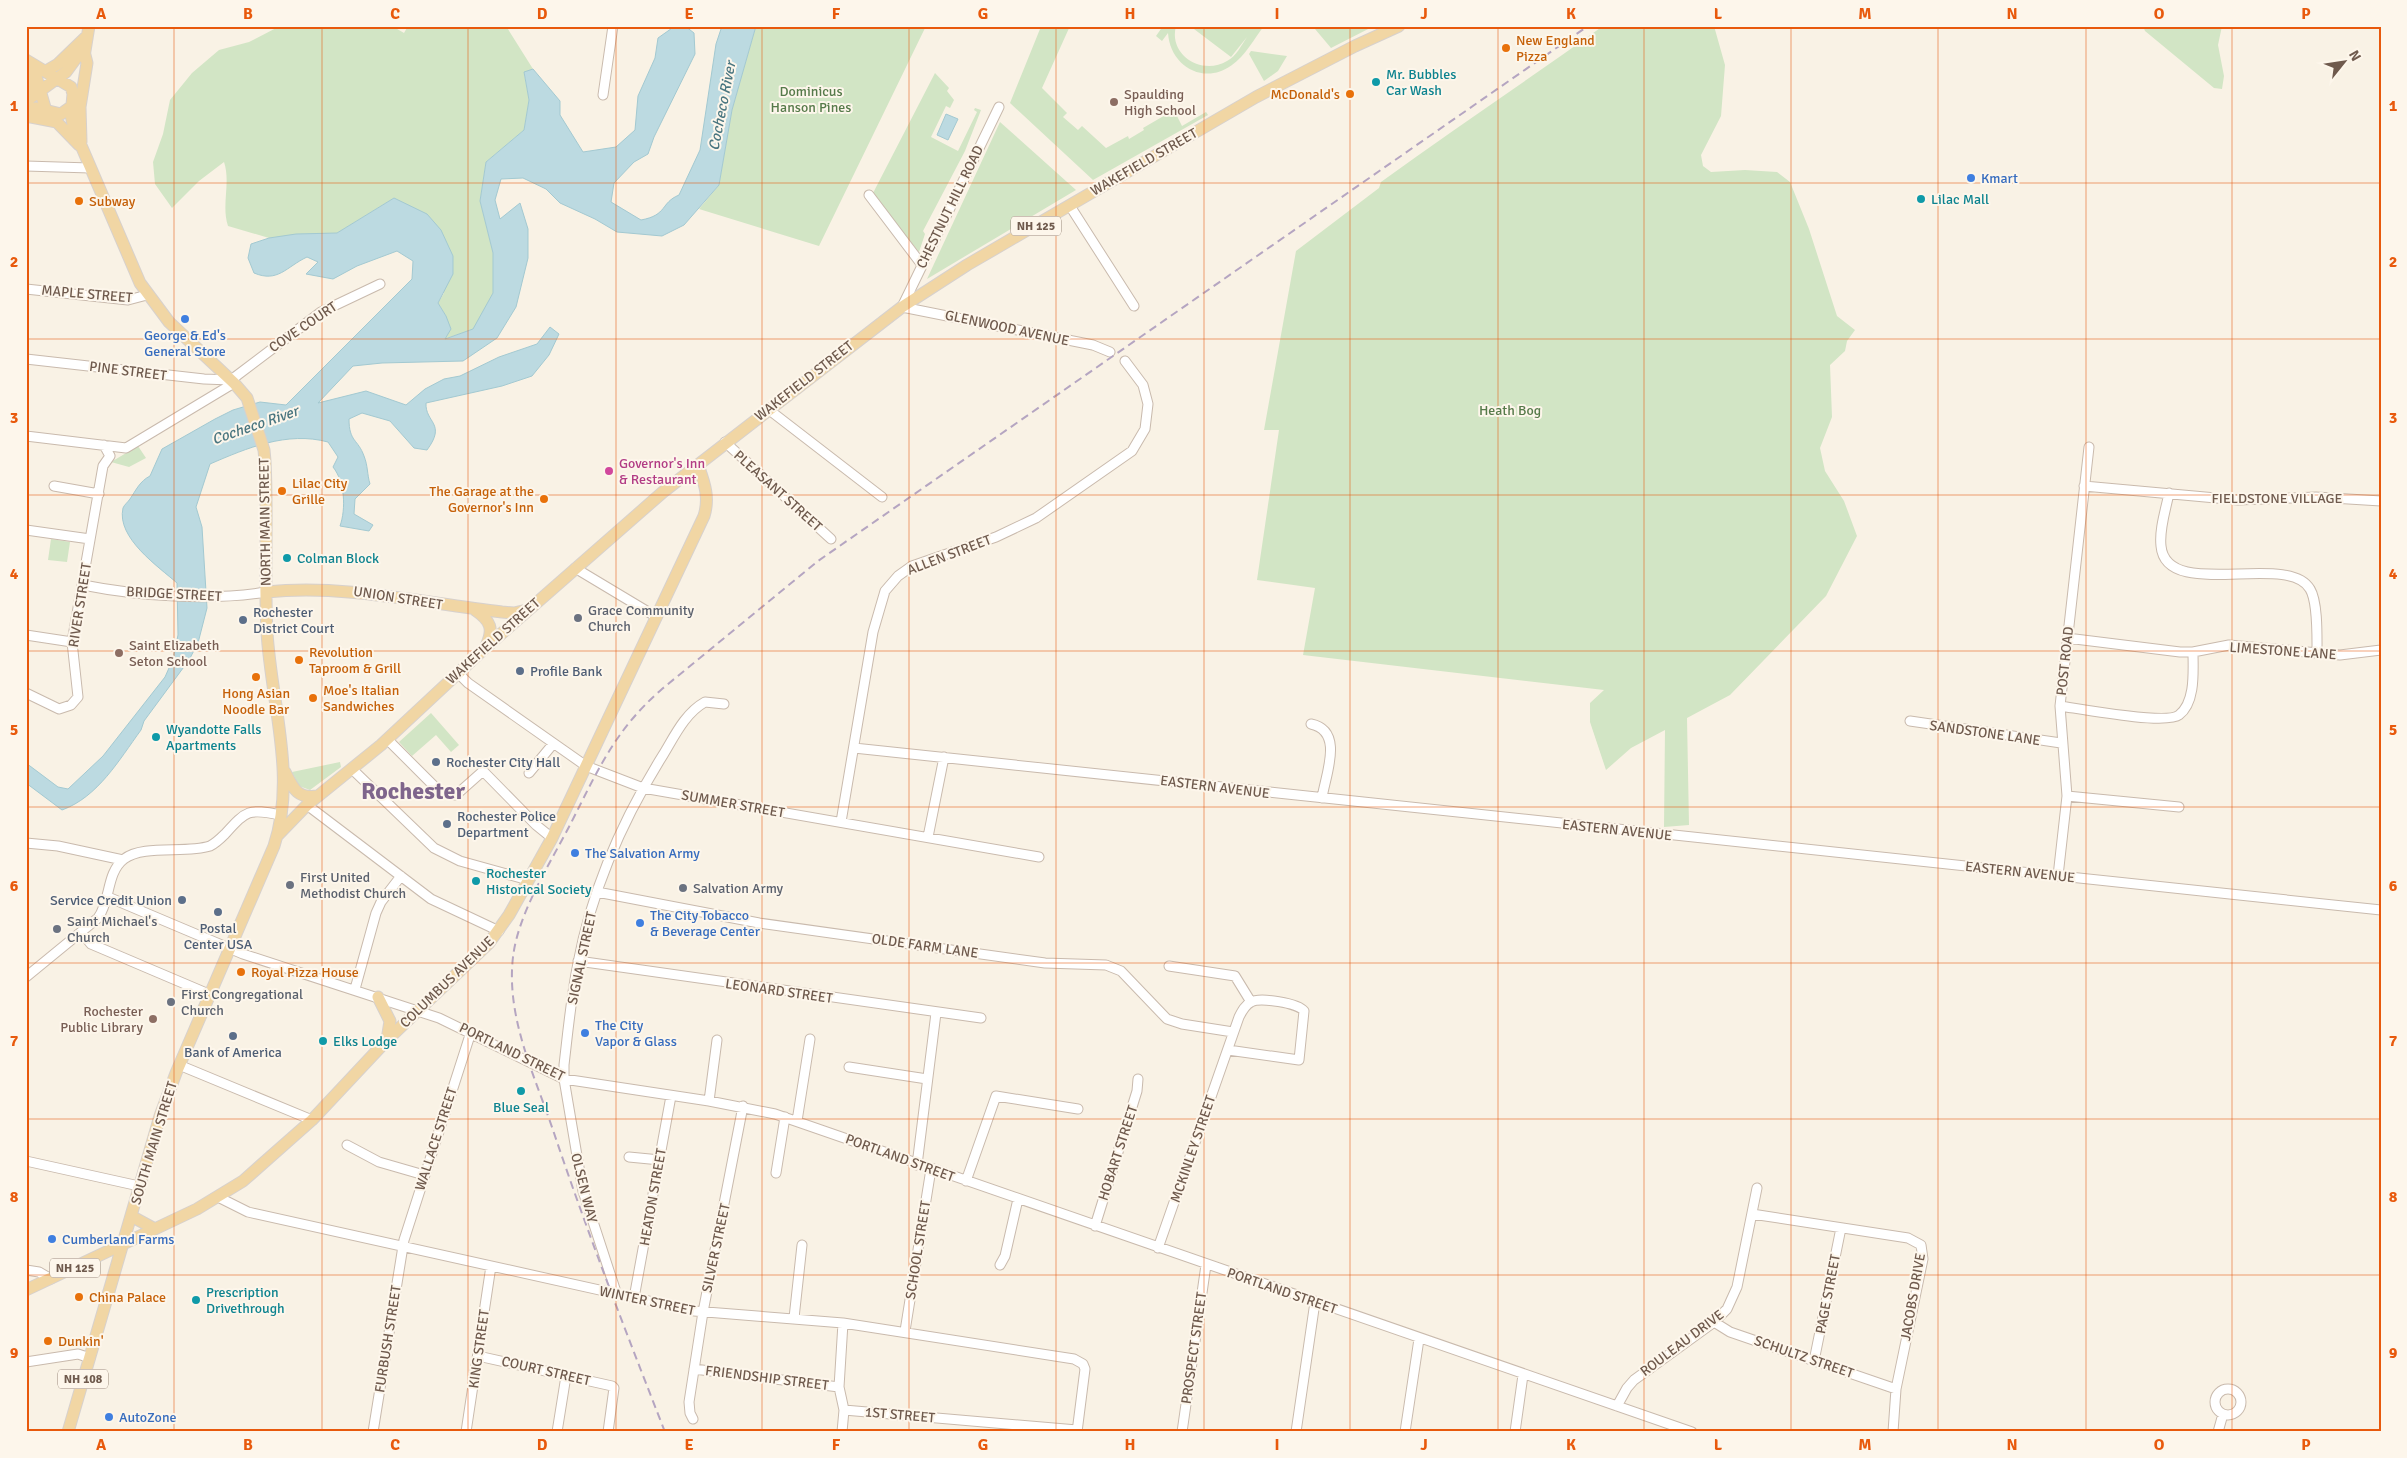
<svg xmlns="http://www.w3.org/2000/svg" width="2407" height="1458" viewBox="0 0 2407 1458" font-family="Signika,sans-serif">
<rect width="100%" height="100%" fill="#f9f2e5"/>
<!-- green -->
<path fill="#d2e5c5" d="M280 26H392L404 33 408 26H506L533 69 524 73 529 100 524 130 486 162 480 201 493 253V293L474 329 444 339 446 316 438 303 444 293 394 198 337 233 269 238 228 226C221 205 231 183 224 162L199 181 172 208 155 184 153 162 163 134 170 100 192 73 219 50 249 42Z
M756 26H926L819 246 699 209 719 185 732 110Z
M1045 26H1070L1042 88 1067 113 1063 117 1078 130 1082 126 1106 148 1128 136 1129 139 1144 130 1143 128 1174 110 1182 126 1206 112 1208 115 1093 180 1010 103 1040 29Z
M1163 26H1176C1168 56 1203 76 1227 61 1236 57 1242 44 1247 37L1231 57 1190 26H1264C1254 39 1245 56 1232 65 1204 86 1170 66 1168 33L1162 41 1156 36Z
M1310 26H1374L1331 48 1315 29Z
M1603 26H1714L1725 65 1721 116 1701 155 1703 166 1711 172 1745 170 1777 172 1790 182 1809 229 1837 316 1855 330 1847 341 1845 351 1830 365 1832 417 1820 448 1825 471 1844 501 1857 536 1826 596 1730 695 1687 718 1689 825 1664 827 1665 730 1631 748 1606 770 1590 722V703L1604 690 1303 655 1315 588 1257 580 1279 430H1264L1296 251 1379 188 1381 182C1454 129 1529 79 1603 26Z
M2143 26H2222L2218 45 2224 76 2222 89 2214 88 2145 31Z
M1251 51 1287 56 1278 71 1264 81 1249 54Z
M935 73 949 88 947 91 954 100 950 108 946 106 931 137 958 151 977 112 974 110 975 108 981 110 965 151 923 231 925 234 919 252 872 195Z
M1000 122 1076 190 927 279Z
M138 446 146 458 129 467 111 462Z
M51 539 70 542 67 562 48 560Z
M431 713 459 745 451 752 436 735 412 756 399 742Z
M340 762 341 767 310 790 299 786 292 772Z"/>
<!-- water -->
<path fill="#bcdae1" stroke="#a3c9d1" d="M675 26H685L694 33 695 54 654 137 648 154 634 162 614 183 611 202 641 220C668 215 660 203 679 195L700 150 716 44 722 26H756L732 110 719 185 684 225 662 236 617 232 595 219 560 203 546 189 523 178 501 179 495 200 500 219 520 203 528 229V258L516 307 497 338 463 361 382 363 353 366 318 403 366 391 406 405 425 389 444 379 460 376 499 357 537 344 550 327 559 334 549 355 532 376 502 386 426 403C425 423 447 423 427 450L414 448 390 421 362 413 349 419C349 442 358 439 364 456 368 466 367 474 370 484L355 499 354 514 373 525 369 531 340 526C346 509 345 482 333 467L338 457 328 442C287 431 247 448 210 464L196 507 202 527 207 608 198 643 189 660 144 721 141 730C119 760 98 797 62 810L26 783V763L58 787 68 789 103 756 165 677 173 659 178 635 177 583C159 567 116 538 123 508 124 505 128 502 130 499 136 490 140 481 150 476L162 449 215 419 233 410 260 402 286 405 412 279 413 261 397 251 357 266 333 279 306 274 318 262 307 257C286 267 278 283 254 273L248 258 251 244 269 238 296 234 337 233 394 198 427 214 441 230 453 256V274L438 303 446 316 451 329 445 339 473 329 493 293V253L480 201 486 162 524 130 529 100 524 72 533 69 560 101V115L583 152 616 147 635 130 638 96 655 58 658 38Z
M946 114 958 119 948 140 937 135Z"/>
<g fill="none" stroke-linecap="round" stroke-linejoin="round">
<defs>
<path id="minor" d="M603 95 613 26
M999 107 902 307 1093 345 1110 352
M26 166 90 168
M869 195 922 265
M1070 206 1134 306
M26 289 128 300 147 295
M26 359 204 379 231 380 321 312 380 284
M768 409 882 497
M26 436 126 448 234 383
M725 442 831 539
M54 486 99 494
M2084 486 2238 500 2316 497 2381 501
M2169 493C2166 509 2159 529 2161 546 2166 602 2288 551 2310 589 2318 602 2317 637 2317 653
M26 530 90 539
M575 568 655 616
M83 585C138 596 211 601 266 592
M26 635 72 642
M2067 638 2180 652H2193L2229 645 2340 655 2381 650
M458 673 468 683 586 766 643 788 1039 857
M26 693 59 709 71 705 78 697 72 642 103 466 110 456 104 445
M2060 706C2081 709 2166 725 2179 715 2196 702 2193 670 2193 652
M1910 721 2061 743
M1311 724C1345 731 1325 776 1322 798
M387 739 436 788 445 793 456 795 483 771 536 825 552 838
M854 748 2381 910
M352 769 434 848 460 861 528 880
M529 773 553 744
M2067 796 2179 807
M307 805 431 899 499 931
M841 822 873 632 885 591 898 576 912 566 996 537 1036 518 1132 451 1145 429 1148 404 1143 385 1125 361
M928 837 944 757
M26 843 58 846 123 860
M2058 876 2067 796 2060 706 2089 447
M597 892 759 923 1045 963 1106 965 1121 971 1167 1019 1182 1024 1233 1032
M108 897 243 954 439 1018 564 1079 709 1101 775 1114 1692 1432
M81 932 91 944 211 995
M578 961 981 1018
M1169 966 1235 976 1251 1002
M26 977 98 918C111 900 106 873 124 859 143 844 186 854 210 846 216 843 220 839 225 834 246 811 248 808 280 815
M355 989 376 913 381 902 401 876
M179 1065 312 1120
M849 1067 927 1079
M709 1101 717 1040
M797 1121 810 1039
M347 1145 379 1162 424 1175
M629 1157 660 1160
M26 1161 139 1186
M917 1165 936 1013
M776 1173 785 1117
M966 1181 996 1096 1078 1109
M218 1197 248 1212 694 1311 843 1323 1074 1359 1083 1364 1085 1369 1077 1432
M1752 1214 1908 1238 1921 1245 1923 1259 1896 1389 1893 1432
M1095 1226 1137 1091 1138 1079
M1158 1248 1239 1017C1242 1011 1245 1005 1251 1002 1260 997 1298 1003 1304 1011L1299 1060 1228 1050
M1000 1265 1005 1256 1018 1199
M26 1270 39 1272 51 1279
M617 1295 583 1191 564 1079V1065C568 1031 571 997 578 963 592 889 623 819 663 755 674 737 685 713 705 702L724 704
M634 1298 671 1096
M794 1318 802 1245
M1714 1322 1730 1332 1896 1389
M905 1331 931 1169
M478 1356 612 1386 614 1388 608 1432
M1814 1361 1841 1228
M26 1362 78 1354 90 1358
M694 1369 839 1387
M2215 1402a13 13 0 1 1 26 0a13 13 0 1 1-26 0Z
M1617 1406 1627 1388 1634 1380 1714 1322 1727 1309 1737 1287 1757 1188
M844 1410 1077 1430
M693 1419 690 1413 689 1402 703 1312 743 1106
M373 1432 404 1240 471 1032
M466 1432 491 1266
M557 1432 566 1376
M842 1432 844 1410 839 1387 843 1323
M1182 1432 1206 1265
M1296 1432 1315 1302
M1405 1432 1419 1339
M1515 1432 1523 1375
M2218 1432 2223 1414"/>
<path id="major" d="M84 57 89 26
M26 60 71 87 73 94 71 115 74 129 140 283 169 322 234 383 247 398 264 450 265 461C268 518 264 575 267 632 271 703 297 776 274 846L176 1073 160 1116 68 1432
M26 64 36 76 46 111 79 145
M28 67 30 89 28 99
M46 71 58 64 87 36
M26 101 66 72 77 57 84 51
M26 109 36 108 61 114 72 106
M26 116 57 122
M81 142 80 107 87 63 84 51
M266 592C347 584 422 603 502 612L514 613 527 610
M475 610C491 621 494 629 486 646
M285 772C293 788 297 799 317 796
M278 835 307 805 381 745 485 648 663 492 902 307 967 265 1256 97 1355 46 1399 26
M378 997 390 1021 387 1040
M131 1216 155 1229
M26 1290 197 1209 243 1181 312 1120 387 1040 489 943 509 915 552 838 704 516C710 497 704 482 698 465"/>
</defs>
<!-- minor casing -->
<use href="#minor" stroke="#c9baad" stroke-width="11"/>
<!-- major casing -->
<use href="#major" stroke="#d7d1cd" stroke-width="13"/>
<!-- minor -->
<use href="#minor" stroke="#fff" stroke-width="9"/>
<!-- major -->
<use href="#major" stroke="#f1d6a4" stroke-width="11"/>
<!-- rail -->
<path stroke="#b5a5c1" stroke-width="2" stroke-dasharray="8 5" stroke-linecap="butt" d="M665 1432C626 1332 587 1232 553 1130 534 1074 506 1017 513 957 518 913 551 862 571 823 599 768 615 730 662 689L818 561 1588 26"/>
</g>
<!-- grid -->
<path fill="none" stroke="#e8590c" stroke-width="1" stroke-opacity="0.55" d="M174 26V1432M322 26V1432M468 26V1432M616 26V1432M762 26V1432M909 26V1432M1056 26V1432M1204 26V1432M1350 26V1432M1498 26V1432M1644 26V1432M1791 26V1432M1938 26V1432M2086 26V1432M2232 26V1432M26 183H2381M26 339H2381M26 495H2381M26 651H2381M26 807H2381M26 963H2381M26 1119H2381M26 1275H2381"/>
<!-- markers -->
<g fill="#e8710a" stroke="#fdf6eb" stroke-width="2">
<circle cx="1506" cy="48" r="5"/>
<circle cx="1350" cy="94" r="5"/>
<circle cx="79" cy="201" r="5"/>
<circle cx="282" cy="491" r="5"/>
<circle cx="544" cy="499" r="5"/>
<circle cx="299" cy="660" r="5"/>
<circle cx="256" cy="677" r="5"/>
<circle cx="313" cy="698" r="5"/>
<circle cx="241" cy="972" r="5"/>
<circle cx="79" cy="1297" r="5"/>
<circle cx="48" cy="1341" r="5"/>
</g>
<g fill="#0f9aa8" stroke="#fdf6eb" stroke-width="2">
<circle cx="1376" cy="82" r="5"/>
<circle cx="1921" cy="199" r="5"/>
<circle cx="287" cy="558" r="5"/>
<circle cx="156" cy="737" r="5"/>
<circle cx="476" cy="881" r="5"/>
<circle cx="323" cy="1041" r="5"/>
<circle cx="521" cy="1091" r="5"/>
<circle cx="196" cy="1300" r="5"/>
</g>
<g fill="#8d6e63" stroke="#fdf6eb" stroke-width="2">
<circle cx="1114" cy="102" r="5"/>
<circle cx="119" cy="653" r="5"/>
<circle cx="153" cy="1019" r="5"/>
</g>
<g fill="#3f7fe0" stroke="#fdf6eb" stroke-width="2">
<circle cx="1971" cy="178" r="5"/>
<circle cx="185" cy="319" r="5"/>
<circle cx="575" cy="853" r="5"/>
<circle cx="640" cy="923" r="5"/>
<circle cx="585" cy="1033" r="5"/>
<circle cx="52" cy="1239" r="5"/>
<circle cx="109" cy="1417" r="5"/>
</g>
<circle fill="#d1479c" stroke="#fdf6eb" stroke-width="2" cx="609" cy="471" r="5"/>
<g fill="#6b7280" stroke="#fdf6eb" stroke-width="2">
<circle cx="578" cy="618" r="5"/>
<circle cx="290" cy="885" r="5"/>
<circle cx="683" cy="888" r="5"/>
<circle cx="57" cy="929" r="5"/>
<circle cx="171" cy="1002" r="5"/>
</g>
<g fill="#5c6f8a" stroke="#fdf6eb" stroke-width="2">
<circle cx="243" cy="620" r="5"/>
<circle cx="520" cy="671" r="5"/>
<circle cx="436" cy="762" r="5"/>
<circle cx="447" cy="824" r="5"/>
<circle cx="182" cy="900" r="5"/>
<circle cx="218" cy="912" r="5"/>
<circle cx="233" cy="1036" r="5"/>
</g>
<g text-anchor="middle" dominant-baseline="central" stroke-width="4" stroke-linejoin="round" paint-order="stroke">
<!-- shield labels -->
<g fill="#fdf6eb" stroke="#9a897c" stroke-width="1">
<rect x="1011" y="216.5" width="50" height="19" rx="4"/>
<rect x="50" y="1258.5" width="50" height="19" rx="4"/>
<rect x="58" y="1369.5" width="50" height="19" rx="4"/>
</g>
<g font-size="12" font-weight="bold" fill="#6f5a4d">
<text x="1036" y="226">NH 125</text>
<text x="75" y="1268">NH 125</text>
<text x="83" y="1379">NH 108</text>
</g>
<!-- food labels -->
<g font-size="14" fill="#c56008" stroke="#fdf6eb" text-anchor="start">
<text x="1516" y="40">New England<tspan x="1516" dy="16">Pizza</tspan></text>
<text x="1340" y="94" text-anchor="end">McDonald's</text>
<text x="89" y="201">Subway</text>
<text x="292" y="483">Lilac City<tspan x="292" dy="16">Grille</tspan></text>
<text x="534" y="491" text-anchor="end">The Garage at the<tspan x="534" dy="16">Governor's Inn</tspan></text>
<text x="309" y="652">Revolution<tspan x="309" dy="16">Taproom &amp; Grill</tspan></text>
<text x="323" y="690">Moe's Italian<tspan x="323" dy="16">Sandwiches</tspan></text>
<text x="256" y="693" text-anchor="middle">Hong Asian<tspan x="256" dy="16">Noodle Bar</tspan></text>
<text x="251" y="972">Royal Pizza House</text>
<text x="89" y="1297">China Palace</text>
<text x="58" y="1341">Dunkin'</text>
</g>
<!-- culture labels -->
<g font-size="14" fill="#0d838f" stroke="#fdf6eb" text-anchor="start">
<text x="1386" y="74">Mr. Bubbles<tspan x="1386" dy="16">Car Wash</tspan></text>
<text x="1931" y="199">Lilac Mall</text>
<text x="297" y="558">Colman Block</text>
<text x="166" y="729">Wyandotte Falls<tspan x="166" dy="16">Apartments</tspan></text>
<text x="486" y="873">Rochester<tspan x="486" dy="16">Historical Society</tspan></text>
<text x="333" y="1041">Elks Lodge</text>
<text x="521" y="1107" text-anchor="middle">Blue Seal</text>
<text x="206" y="1292">Prescription<tspan x="206" dy="16">Drivethrough</tspan></text>
</g>
<!-- park labels -->
<g font-size="14" fill="#567a4a" stroke="#fdf6eb">
<text x="811" y="91">Dominicus<tspan x="811" dy="16">Hanson Pines</tspan></text>
<text x="1510" y="410">Heath Bog</text>
</g>
<!-- education labels -->
<g font-size="14" fill="#785e54" stroke="#fdf6eb" text-anchor="start">
<text x="1124" y="94">Spaulding<tspan x="1124" dy="16">High School</tspan></text>
<text x="129" y="645">Saint Elizabeth<tspan x="129" dy="16">Seton School</tspan></text>
<text x="143" y="1011" text-anchor="end">Rochester<tspan x="143" dy="16">Public Library</tspan></text>
</g>
<!-- street labels -->
<g font-size="14" fill="#6f5a4d" stroke="#fdf6eb">
<text transform="translate(1144 162) rotate(-30)">WAKEFIELD STREET</text>
<text transform="translate(950 207) rotate(-64)">CHESTNUT HILL ROAD</text>
<text transform="translate(87 294) rotate(5)">MAPLE STREET</text>
<text transform="translate(303 327) rotate(-34)">COVE COURT</text>
<text transform="translate(1007 328) rotate(12)">GLENWOOD AVENUE</text>
<text transform="translate(128 371) rotate(7)">PINE STREET</text>
<text transform="translate(804 381) rotate(-38)">WAKEFIELD STREET</text>
<text transform="translate(778 491) rotate(42)">PLEASANT STREET</text>
<text x="2277" y="498">FIELDSTONE VILLAGE</text>
<text transform="translate(265 522) rotate(-91)">NORTH MAIN STREET</text>
<text transform="translate(949 555) rotate(-21)">ALLEN STREET</text>
<text transform="translate(174 594) rotate(3)">BRIDGE STREET</text>
<text transform="translate(398 598) rotate(9)">UNION STREET</text>
<text transform="translate(80 605) rotate(-81)">RIVER STREET</text>
<text transform="translate(493 641) rotate(-42)">WAKEFIELD STREET</text>
<text transform="translate(2283 651) rotate(4)">LIMESTONE LANE</text>
<text transform="translate(2065 661) rotate(-84)">POST ROAD</text>
<text transform="translate(1985 733) rotate(8)">SANDSTONE LANE</text>
<text transform="translate(1215 787) rotate(7)">EASTERN AVENUE</text>
<text transform="translate(733 804) rotate(10)">SUMMER STREET</text>
<text transform="translate(1617 830) rotate(6)">EASTERN AVENUE</text>
<text transform="translate(2020 872) rotate(6)">EASTERN AVENUE</text>
<text transform="translate(925 946) rotate(8)">OLDE FARM LANE</text>
<text transform="translate(582 958) rotate(-78)">SIGNAL STREET</text>
<text transform="translate(447 982) rotate(-44)">COLUMBUS AVENUE</text>
<text transform="translate(779 991) rotate(8)">LEONARD STREET</text>
<text transform="translate(512 1052) rotate(26)">PORTLAND STREET</text>
<text transform="translate(436 1139) rotate(-72)">WALLACE STREET</text>
<text transform="translate(154 1143) rotate(-73)">SOUTH MAIN STREET</text>
<text transform="translate(1193 1149) rotate(-71)">MCKINLEY STREET</text>
<text transform="translate(1118 1153) rotate(-72)">HOBART STREET</text>
<text transform="translate(900 1158) rotate(20)">PORTLAND STREET</text>
<text transform="translate(584 1188) rotate(76)">OLSEN WAY</text>
<text transform="translate(653 1197) rotate(-80)">HEATON STREET</text>
<text transform="translate(716 1248) rotate(-78)">SILVER STREET</text>
<text transform="translate(918 1250) rotate(-81)">SCHOOL STREET</text>
<text transform="translate(1282 1291) rotate(19)">PORTLAND STREET</text>
<text transform="translate(1828 1294) rotate(-79)">PAGE STREET</text>
<text transform="translate(1913 1297) rotate(-80)">JACOBS DRIVE</text>
<text transform="translate(647 1301) rotate(12)">WINTER STREET</text>
<text transform="translate(388 1339) rotate(-81)">FURBUSH STREET</text>
<text transform="translate(1682 1343) rotate(-37)">ROULEAU DRIVE</text>
<text transform="translate(1194 1348) rotate(-82)">PROSPECT STREET</text>
<text transform="translate(479 1349) rotate(-82)">KING STREET</text>
<text transform="translate(1804 1357) rotate(19)">SCHULTZ STREET</text>
<text transform="translate(546 1371) rotate(13)">COURT STREET</text>
<text transform="translate(767 1378) rotate(7)">FRIENDSHIP STREET</text>
<text transform="translate(900 1415) rotate(5)">1ST STREET</text>
</g>
<!-- shop labels -->
<g font-size="14" fill="#366cbe" stroke="#fdf6eb" text-anchor="start">
<text x="1981" y="178">Kmart</text>
<text x="185" y="335" text-anchor="middle">George &amp; Ed's<tspan x="185" dy="16">General Store</tspan></text>
<text x="585" y="853">The Salvation Army</text>
<text x="650" y="915">The City Tobacco<tspan x="650" dy="16">&amp; Beverage Center</tspan></text>
<text x="595" y="1025">The City<tspan x="595" dy="16">Vapor &amp; Glass</tspan></text>
<text x="62" y="1239">Cumberland Farms</text>
<text x="119" y="1417">AutoZone</text>
</g>
<!-- hotel labels -->
<g font-size="14" fill="#b23c85" stroke="#fdf6eb" text-anchor="start">
<text x="619" y="463">Governor's Inn<tspan x="619" dy="16">&amp; Restaurant</tspan></text>
</g>
<!-- worship labels -->
<g font-size="14" fill="#5b616d" stroke="#fdf6eb" text-anchor="start">
<text x="588" y="610">Grace Community<tspan x="588" dy="16">Church</tspan></text>
<text x="300" y="877">First United<tspan x="300" dy="16">Methodist Church</tspan></text>
<text x="693" y="888">Salvation Army</text>
<text x="67" y="921">Saint Michael's<tspan x="67" dy="16">Church</tspan></text>
<text x="181" y="994">First Congregational<tspan x="181" dy="16">Church</tspan></text>
</g>
<!-- service labels -->
<g font-size="14" fill="#4e5e75" stroke="#fdf6eb" text-anchor="start">
<text x="253" y="612">Rochester<tspan x="253" dy="16">District Court</tspan></text>
<text x="530" y="671">Profile Bank</text>
<text x="446" y="762">Rochester City Hall</text>
<text x="457" y="816">Rochester Police<tspan x="457" dy="16">Department</tspan></text>
<text x="172" y="900" text-anchor="end">Service Credit Union</text>
<text x="218" y="928" text-anchor="middle">Postal<tspan x="218" dy="16">Center USA</tspan></text>
<text x="233" y="1052" text-anchor="middle">Bank of America</text>
</g>
<!-- water labels -->
<g font-size="15" font-style="italic" fill="#4a7680" stroke="#fdf6eb">
<text transform="translate(722 106) rotate(-79)">Cocheco River</text>
<text transform="translate(255 425) rotate(-19)">Cocheco River</text>
</g>
<!-- town labels -->
<g font-size="24" font-weight="bold" fill="#7f658c" stroke="#fdf6eb">
<text x="413" y="791">Rochester</text>
</g>
</g>
<!-- border -->
<rect width="2407" height="1458" fill="none" stroke="#fdf6eb" stroke-width="55"/>
<!-- north arrow -->
<g transform="translate(2344 62) rotate(60)" stroke="#fdf6eb" stroke-width="4" paint-order="stroke">
<path d="M0-4L9 19L0 12L-9 19Z" fill="#6f5a4d"/>
<text y="-8" font-size="14" font-weight="bold" text-anchor="middle" fill="#6f5a4d">N</text>
</g>
<rect x="28" y="28" width="2352" height="1402" fill="none" stroke="#e8590c" stroke-width="2"/>
<g font-size="16" text-anchor="middle" font-weight="bold" fill="#e8590c">
<text x="101" y="19">A</text>
<text x="248" y="19">B</text>
<text x="395" y="19">C</text>
<text x="542" y="19">D</text>
<text x="689" y="19">E</text>
<text x="836" y="19">F</text>
<text x="983" y="19">G</text>
<text x="1130" y="19">H</text>
<text x="1277" y="19">I</text>
<text x="1424" y="19">J</text>
<text x="1571" y="19">K</text>
<text x="1718" y="19">L</text>
<text x="1865" y="19">M</text>
<text x="2012" y="19">N</text>
<text x="2159" y="19">O</text>
<text x="2306" y="19">P</text>
<text x="14" y="111">1</text>
<text x="2393" y="111">1</text>
<text x="14" y="267">2</text>
<text x="2393" y="267">2</text>
<text x="14" y="423">3</text>
<text x="2393" y="423">3</text>
<text x="14" y="579">4</text>
<text x="2393" y="579">4</text>
<text x="14" y="735">5</text>
<text x="2393" y="735">5</text>
<text x="14" y="891">6</text>
<text x="2393" y="891">6</text>
<text x="14" y="1046">7</text>
<text x="2393" y="1046">7</text>
<text x="14" y="1202">8</text>
<text x="2393" y="1202">8</text>
<text x="14" y="1358">9</text>
<text x="2393" y="1358">9</text>
<text x="101" y="1450">A</text>
<text x="248" y="1450">B</text>
<text x="395" y="1450">C</text>
<text x="542" y="1450">D</text>
<text x="689" y="1450">E</text>
<text x="836" y="1450">F</text>
<text x="983" y="1450">G</text>
<text x="1130" y="1450">H</text>
<text x="1277" y="1450">I</text>
<text x="1424" y="1450">J</text>
<text x="1571" y="1450">K</text>
<text x="1718" y="1450">L</text>
<text x="1865" y="1450">M</text>
<text x="2012" y="1450">N</text>
<text x="2159" y="1450">O</text>
<text x="2306" y="1450">P</text>
</g>
</svg>
